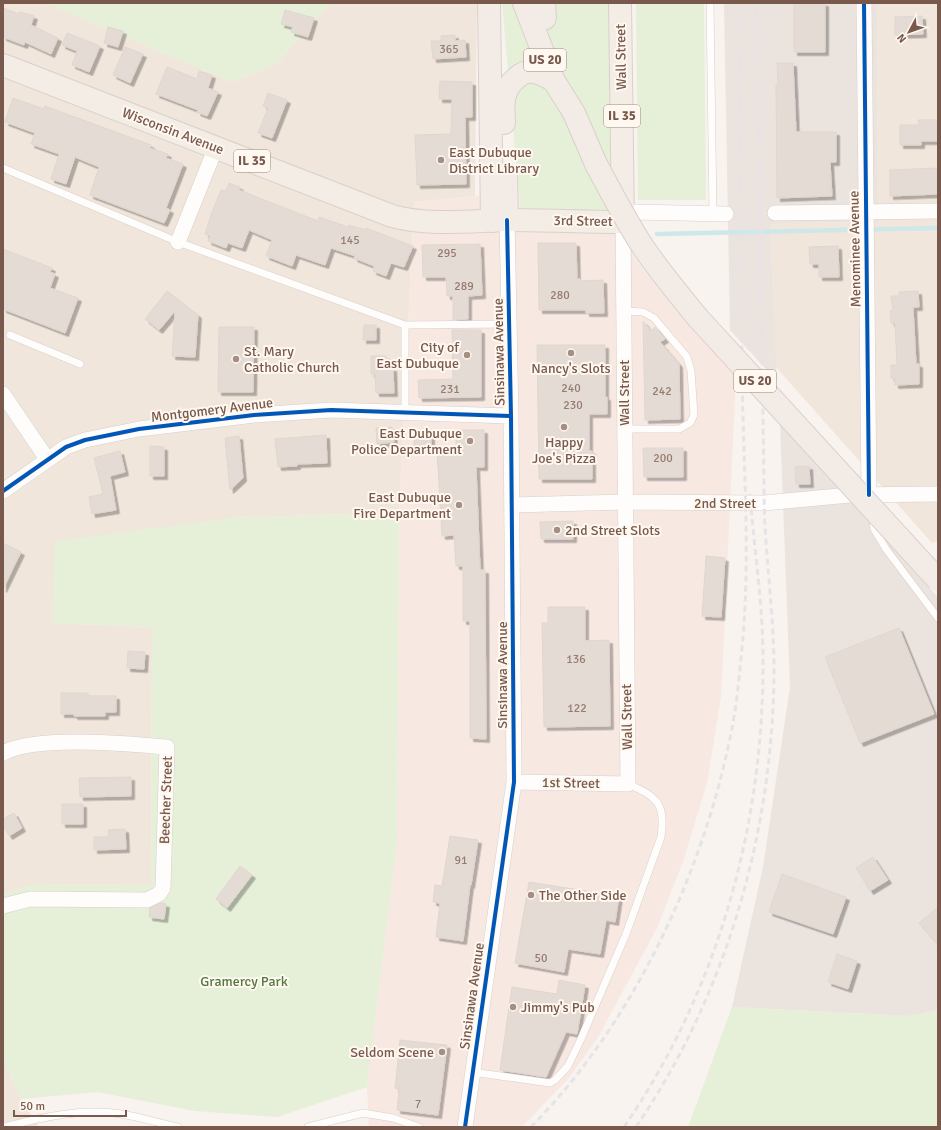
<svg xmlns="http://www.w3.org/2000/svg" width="941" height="1130" viewBox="0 0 941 1130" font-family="Signika,sans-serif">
<defs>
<filter id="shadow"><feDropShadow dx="3.5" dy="3.5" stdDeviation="0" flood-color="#0004"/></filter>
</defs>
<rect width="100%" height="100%" fill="#f8f3ee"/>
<!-- residential -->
<path fill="#f1e6db" d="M3 3H46L232 82 276 64 330 3H477L475 196 414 202 399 512 231 518 52 623 152 627 151 885 35 884 3 894Z
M877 3H938V541L932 543 776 367 770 223 878 222Z
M3 1060 21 1099 39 1127H3Z"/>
<!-- commercial -->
<path fill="#f8e8e2" d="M518 190 521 216 614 222 636 260 682 318 736 376 721 697 707 783 684 859 657 928 597 1039 568 1079 522 1127H370L369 1126 367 1087 397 841 399 512 414 202 475 196Z"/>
<!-- industrial -->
<path fill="#ebe3de" d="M724 3H877L878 222 770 223 777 381 730 330Z
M780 424 938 597V1010L911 1016 732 1007 763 867 790 687Z"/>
<!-- green -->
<path fill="#e6efd8" d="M46 3H330L276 64 232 82Z
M502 3H618L619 221 521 216Z
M636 3H704L706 200H638Z
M399 512 397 841 367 1087 277 1117 195 1111 97 1092 21 1099 3 1060V894L35 884 151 885 152 627 52 623 55 541 231 518Z
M732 1007 911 1016 938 1010V1127H688Z"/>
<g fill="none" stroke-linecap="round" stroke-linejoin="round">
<!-- stream -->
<path stroke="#cee8e9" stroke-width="4.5" d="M657 234 938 228"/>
</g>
<!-- building -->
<path fill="#e5dbd5" stroke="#e1d6cf" filter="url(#shadow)" d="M794 3H825V52H794Z
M3 8 19 14 20 12 34 16 31 25 58 38 51 54 25 42 24 45 3 37Z
M285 10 314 18 308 37 291 32 293 27 281 24Z
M922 16 923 34 895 35V17Z
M108 27 123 31 118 47 104 43Z
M67 33 100 46 89 72 72 65 77 51 62 45Z
M455 35V41L465 40 466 57 433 59 431 41H441V36Z
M125 47 143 54 130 83 113 75Z
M777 63H793L796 132H836V162H830L832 196 777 198 776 85H778Z
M167 67 197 79 199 71 212 75 208 88 218 92 207 116 197 112 198 110 156 94Z
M440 81 472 82V117H465L466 184 417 185 415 135 451 134 452 99H439Z
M268 93 287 100 272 138 258 133 268 108 263 106Z
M13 98 44 109 45 106 151 145 150 148 168 154 166 158 183 164 166 208 170 210 164 223 90 195 99 167 75 157 66 184 51 179 59 154 31 144 35 133 5 122Z
M918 120H938V141H921V145H900V125H919Z
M938 168V194L890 196V170Z
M229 183 240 187 239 190 318 221 319 217 348 227 349 225 365 230 366 228 413 246 404 267 391 263 386 276 373 271 374 266 354 258 355 256 331 248 325 265 296 255 292 266 266 256 272 240 249 230 242 248 228 243 226 248 208 241 210 236 205 234 212 212 221 190 226 191Z
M538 243H576L577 279H580V281L603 280 604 313H586V310H539Z
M480 244 482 295 468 296V319L453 320V296H447L446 277H423L422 245Z
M838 246 839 277H819V264H810L809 247Z
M3 249 52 268 50 272 55 274 50 288 78 298 65 333 3 309Z
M167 291 198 315 195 357 172 356 175 311 159 330 145 319Z
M918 291 919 307H913L916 364H919V384L895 385V378H891V365H897L895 323H891L890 311H893L891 296H899V292Z
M643 321 651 331 655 327 665 339 660 342 679 364 680 419 645 420Z
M364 325H376V340H363Z
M219 327H254L253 392H218Z
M452 330H481V397L419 398 418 380 453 379Z
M537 345H605V397H607V414H589V451H592V479H539Z
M371 356H386V368H393L394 393H376L375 374H371Z
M392 427 394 442 377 444 376 428Z
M456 430H484V467H476L480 570H485L486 739 470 738V621H463V566H456L454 535 442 536 437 451H456Z
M414 432H431V449H414Z
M326 435 327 463 297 464V466L278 467 275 439Z
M239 436 243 478 230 490 225 438Z
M150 446 164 447V476H150Z
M643 448H683V477H644Z
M120 451 125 472 110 476 116 510 92 514 89 497 103 494 94 458Z
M809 466 810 484H796L795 467Z
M573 521V539H541L540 522Z
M3 543 21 552 3 589Z
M706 556 725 558 721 617 702 616Z
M548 607H585V641L609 640 610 726 544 727 542 623H548Z
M899 628 934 714 860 743 825 657Z
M128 651 145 652 144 669 127 668Z
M61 693H88V696H116V712H105V716H74V714H61Z
M131 777V796L80 797 79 778Z
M62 804H83V824H62Z
M14 813 22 828 9 836 3 825V819Z
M125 829 126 849 94 850V837H109L108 830Z
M450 836 478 840 471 885H470L463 941 436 937 440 903 433 902 435 885 442 886Z
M873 857 888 880 870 891 856 868Z
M240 866 252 875 227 908 216 899Z
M782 874 846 897 833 934 769 912Z
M529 882 619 896 615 922 606 920 600 954 568 949 564 972 515 963Z
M161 903 166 904 164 919 149 917 150 908Z
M938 907V945L919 923Z
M837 954 857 961 848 989 828 982Z
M559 980 585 985 577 1034 566 1032 546 1077 500 1070 512 987 557 994Z
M400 1040 447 1045 438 1115 397 1110 399 1089 395 1088Z"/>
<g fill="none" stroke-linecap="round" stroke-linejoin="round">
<defs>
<path id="service" d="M710 3 713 214
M3 168 178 242 405 325V413
M624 311 643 312 654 318 687 357 691 371 694 415 690 423 679 429H625
M405 325 510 324
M10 335 80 364
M873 517 874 529 886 549 938 618
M472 1072 550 1083 555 1080 568 1066 581 1039 626 934 661 837C666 803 657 797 628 784
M5 1127C42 1117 83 1108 121 1114 140 1117 159 1123 178 1127
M308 1127 363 1113 393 1118 419 1127"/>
<path id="minor" d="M864 3 869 495
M775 213 938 211
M178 242 216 147
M3 394 47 459
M3 491 66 447 85 440 139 429 254 415 331 410 511 416
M512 505 625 502 764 503 850 495 938 494
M3 753C37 735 127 744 167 747L163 888 159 894 147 900 30 899 3 906
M514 782 628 784 623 222 635 212 726 214
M465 1127 514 782 511 416 507 220"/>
<path id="primary" d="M3 65 392 216C429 226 469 221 507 220 546 220 585 222 623 222L620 3"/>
<path id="trunk" d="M489 3 492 221
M524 3 554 81 574 113 596 164
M544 3 545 18
M504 123C504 114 502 104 505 95 508 84 522 69 534 72 542 73 548 77 554 81
M506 174 507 220"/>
</defs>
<!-- service casing -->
<use href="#service" stroke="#d7cfca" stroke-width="8"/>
<!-- minor casing -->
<use href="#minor" stroke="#d7cfca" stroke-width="16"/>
<!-- primary casing -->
<use href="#primary" stroke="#dad0cb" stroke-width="24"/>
<!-- trunk casing -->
<use href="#trunk" stroke="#dad0cb" stroke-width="24"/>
<!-- service -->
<use href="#service" stroke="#fefdfc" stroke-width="7"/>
<!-- minor -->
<use href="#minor" stroke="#fefdfc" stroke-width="15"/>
<!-- primary -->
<use href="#primary" stroke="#f3ede6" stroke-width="22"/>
<!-- trunk -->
<use href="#trunk" stroke="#f2ebe6" stroke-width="22"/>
<!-- rail -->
<path stroke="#e5e3e6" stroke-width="3" stroke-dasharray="6 4" stroke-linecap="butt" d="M531 1127C630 1027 700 880 729 743 736 712 739 680 742 649 751 556 743 463 742 370 741 248 740 125 739 3
M624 1127C718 990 764 825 763 659 763 604 754 549 750 494
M636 1127C728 992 775 825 774 662 773 604 764 547 764 489 762 327 759 165 756 3"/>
<defs>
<path id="trunk-bridge" d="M596 164C611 192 626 221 643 247 660 272 679 295 698 318L938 580"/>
</defs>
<!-- trunk-bridge casing -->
<use href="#trunk-bridge" stroke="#dad0cb" stroke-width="24" stroke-linecap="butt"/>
<!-- trunk-bridge -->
<use href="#trunk-bridge" stroke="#f2ebe6" stroke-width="22"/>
<defs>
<path id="cycleway" d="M864 3 869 495
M3 491 66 447 85 440 139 429 254 415 331 410 511 416
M465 1127 514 782 511 416 507 220"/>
</defs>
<!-- cycleway casing -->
<use href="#cycleway" stroke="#fff8f0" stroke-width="6"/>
<!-- cycleway -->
<use href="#cycleway" stroke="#0057b8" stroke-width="4"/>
</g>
<!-- markers -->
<g fill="#a58f85" stroke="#fff8f0" stroke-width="1.5">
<circle cx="441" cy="160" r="4"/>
<circle cx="571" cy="353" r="4"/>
<circle cx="467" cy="355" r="4"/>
<circle cx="236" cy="359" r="4"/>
<circle cx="564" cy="427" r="4"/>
<circle cx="470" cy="441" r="4"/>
<circle cx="459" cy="505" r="4"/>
<circle cx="557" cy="530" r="4"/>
<circle cx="531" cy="895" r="4"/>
<circle cx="513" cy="1007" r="4"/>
<circle cx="442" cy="1052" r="4"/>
</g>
<g text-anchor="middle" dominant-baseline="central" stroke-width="4" stroke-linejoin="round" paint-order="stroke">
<!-- number labels -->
<g font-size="12" fill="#957c70">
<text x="449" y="49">365</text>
<text x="350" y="240">145</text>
<text x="447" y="253">295</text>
<text x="464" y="286">289</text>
<text x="560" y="295">280</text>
<text x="571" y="388">240</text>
<text x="450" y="389">231</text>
<text x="662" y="391">242</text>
<text x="573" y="405">230</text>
<text x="663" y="458">200</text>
<text x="576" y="659">136</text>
<text x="577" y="708">122</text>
<text x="461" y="860">91</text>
<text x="541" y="958">50</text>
<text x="418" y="1104">7</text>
</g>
<!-- shield labels -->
<g fill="#fff8f0" stroke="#a0897d" stroke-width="1">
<rect x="524" y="49" width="42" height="22" rx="3"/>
<rect x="604" y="105" width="36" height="22" rx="3"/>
<rect x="234" y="150" width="36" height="22" rx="3"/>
<rect x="734" y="370" width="42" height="22" rx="3"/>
</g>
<g font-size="13" font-weight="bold" fill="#78594c">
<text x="545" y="60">US 20</text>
<text x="622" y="116">IL 35</text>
<text x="252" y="161">IL 35</text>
<text x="755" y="381">US 20</text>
</g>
<!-- street labels -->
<g font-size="14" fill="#78594c" stroke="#fff8f0">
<text transform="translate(621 57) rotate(-91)">Wall Street</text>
<text transform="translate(173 131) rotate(21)">Wisconsin Avenue</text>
<text transform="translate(583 221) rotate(1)">3rd Street</text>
<text transform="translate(855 249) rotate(-91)">Menominee Avenue</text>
<text transform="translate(499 352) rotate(-91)">Sinsinawa Avenue</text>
<text transform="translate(624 393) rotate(-90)">Wall Street</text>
<text transform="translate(212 410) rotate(-7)">Montgomery Avenue</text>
<text x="725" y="503">2nd Street</text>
<text transform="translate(502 675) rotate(-90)">Sinsinawa Avenue</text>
<text transform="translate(627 717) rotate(-91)">Wall Street</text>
<text transform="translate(571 783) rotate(1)">1st Street</text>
<text transform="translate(166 800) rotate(-88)">Beecher Street</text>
<text transform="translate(472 996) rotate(-82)">Sinsinawa Avenue</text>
</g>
<!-- poi labels -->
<g font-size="14" fill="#78594c" stroke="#fff8f0" text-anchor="start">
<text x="449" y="152">East Dubuque<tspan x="449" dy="16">District Library</tspan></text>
<text x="459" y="347" text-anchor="end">City of<tspan x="459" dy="16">East Dubuque</tspan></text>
<text x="244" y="351">St. Mary<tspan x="244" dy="16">Catholic Church</tspan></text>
<text x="571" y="368" text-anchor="middle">Nancy's Slots</text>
<text x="462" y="433" text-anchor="end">East Dubuque<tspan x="462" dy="16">Police Department</tspan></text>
<text x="564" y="442" text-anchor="middle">Happy<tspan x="564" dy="16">Joe's Pizza</tspan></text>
<text x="451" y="497" text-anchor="end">East Dubuque<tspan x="451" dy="16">Fire Department</tspan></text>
<text x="565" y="530">2nd Street Slots</text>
<text x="539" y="895">The Other Side</text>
<text x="521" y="1007">Jimmy's Pub</text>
<text x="434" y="1052" text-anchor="end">Seldom Scene</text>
</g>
<!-- park labels -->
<g font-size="14" fill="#537841" stroke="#fff8f0">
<text x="244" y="981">Gramercy Park</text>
</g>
</g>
<!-- border -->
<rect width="941" height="1130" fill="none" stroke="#78594c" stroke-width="8"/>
<!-- north arrow -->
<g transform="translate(909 32) rotate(229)" stroke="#fff8f0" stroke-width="3" paint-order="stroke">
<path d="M0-3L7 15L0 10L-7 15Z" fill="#78594c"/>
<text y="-6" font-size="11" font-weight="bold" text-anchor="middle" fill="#78594c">N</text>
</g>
<!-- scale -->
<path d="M14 1110v6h112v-6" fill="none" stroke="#78594c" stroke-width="2"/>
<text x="20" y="1110" font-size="12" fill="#78594c" stroke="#fff8f0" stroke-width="3" paint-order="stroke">50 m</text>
</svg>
